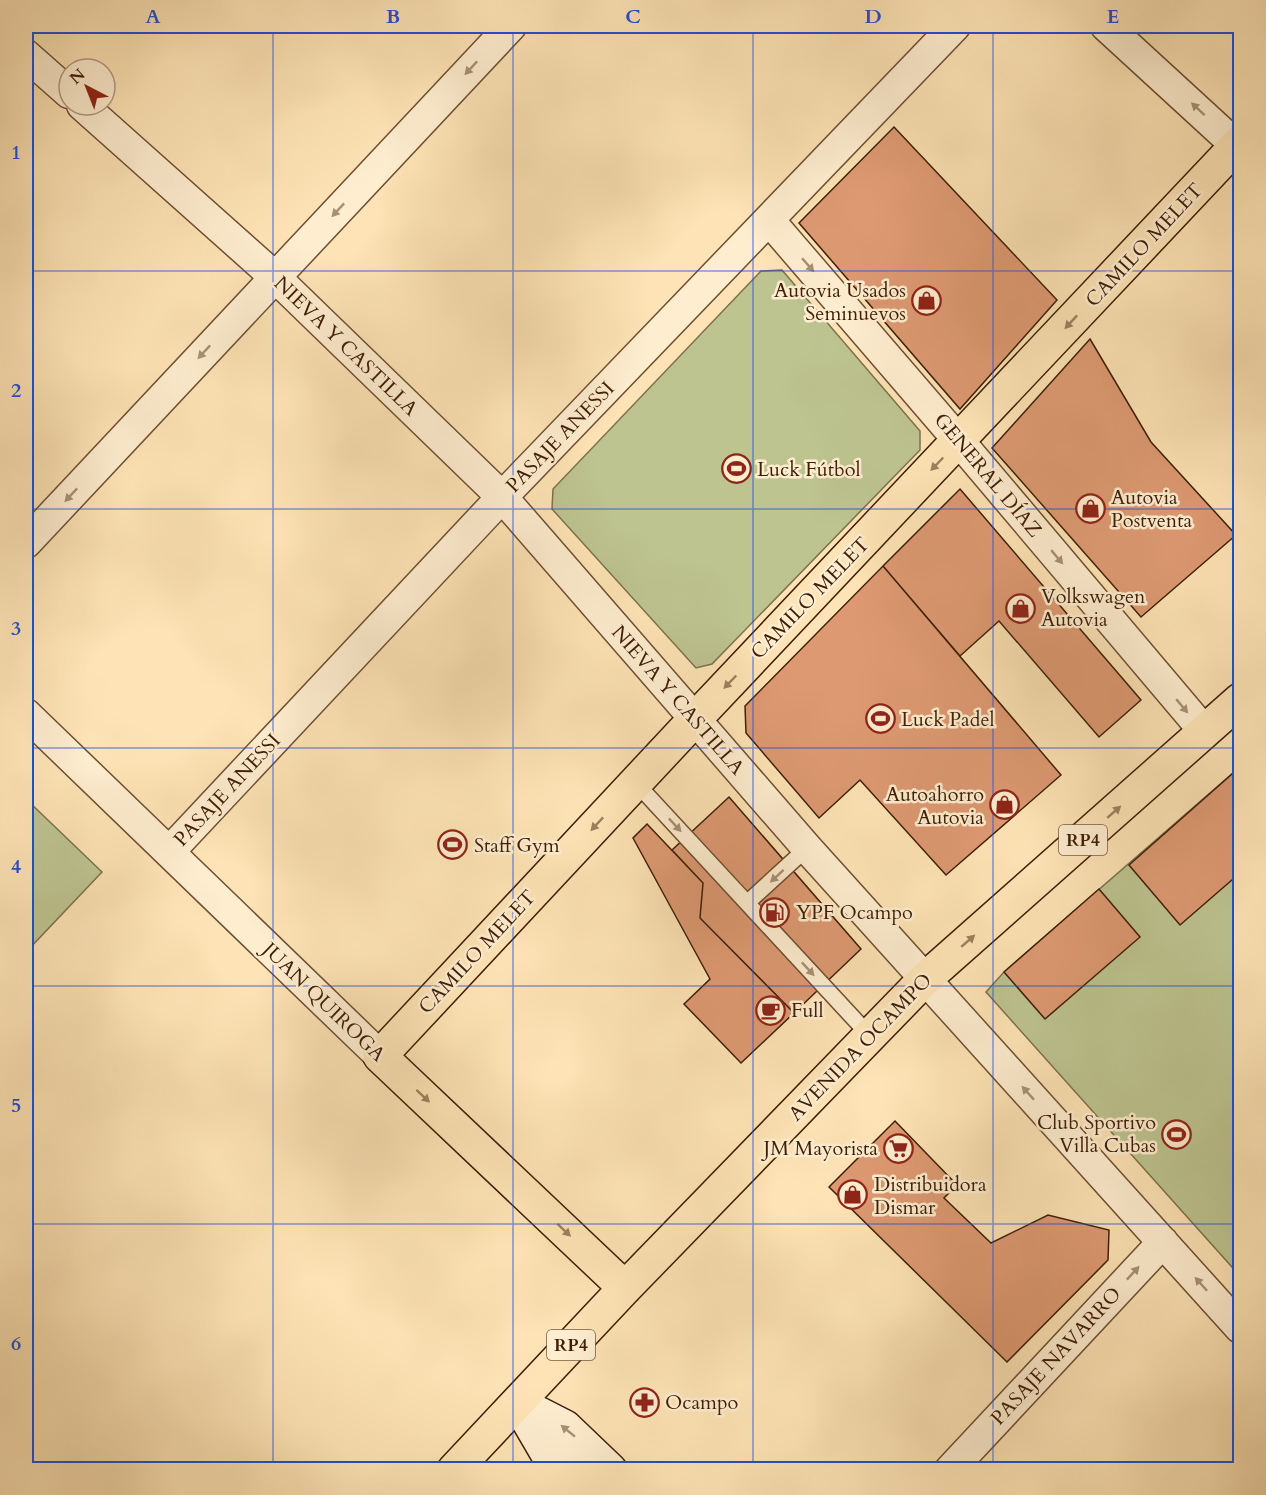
<svg xmlns="http://www.w3.org/2000/svg" width="1266" height="1495" viewBox="0 0 1266 1495" font-family="Cardo,serif">
<rect width="100%" height="100%" fill="#fde3b5"/>
<filter id="stains"><feTurbulence type="fractalNoise" baseFrequency=".00333" numOctaves="4"/><feColorMatrix values="0 0 0 0 .2 0 0 0 0 .09 0 0 0 0 .02 0 0 0 .5 -.17"/></filter>
<radialGradient id="worn" r=".72"><stop offset=".6" stop-color="#630" stop-opacity="0"/><stop offset="1" stop-color="#630" stop-opacity=".3"/></radialGradient>
<!-- green -->
<path fill="#bdc490" stroke="#7e714c" stroke-width="1.5" d="M782 270 920 431V450L712 664 696 668 552 509 553 489 761 271Z
M1240 767V1276L986 992 1004 972Z
M26 799 102 872 26 952Z"/>
<!-- building -->
<path fill="#dd9972" stroke="#3e1e07" stroke-width="1.5" d="M894 127 1057 300 960 409 799 223Z
M1090 339 1151 442 1236 535 1141 617 992 448Z
M960 489 1141 700 1099 737 999 621 960 656 883 566Z
M883 566 1061 775 946 875 860 780 819 818 746 733 745 706Z
M1240 767V873L1180 925 1129 865Z
M729 797 861 949 794 1013 700 918 703 883 672 850Z
M647 824 703 883 700 918 794 1013 741 1063 684 1004 710 979 633 838Z
M1099 889 1140 937 1045 1019 1004 972Z
M895 1121 957 1185 944 1198 991 1243 1048 1215 1109 1230 1108 1260 1007 1362 829 1187Z"/>
<g fill="none" stroke-linecap="round" stroke-linejoin="round">
<defs>
<path id="service" d="M636 783 870 1036
M747 903 807 848"/>
<path id="minor" d="M1106 26 1240 149
M26 55 69 93
M82 105 275 277 502 497 807 848 1240 1328
M769 220 959 441 1205 732
M26 543 511 26
M26 714 380 1056
M169 852 502 497 955 26
M950 1470 1163 1242"/>
<path id="secondary" d="M518 1403 565 1427 610 1470
M518 1403 547 1453 563 1470"/>
<path id="primary" d="M625 1288 380 1056 695 719 1240 142
M454 1470 625 1288 924 980 1240 700"/>
</defs>
<!-- service casing -->
<use href="#service" stroke="#6e4f32" stroke-width="18"/>
<!-- minor casing -->
<use href="#minor" stroke="#6e4f32" stroke-width="33"/>
<!-- secondary casing -->
<use href="#secondary" stroke="#3e1e07" stroke-width="36"/>
<!-- primary casing -->
<use href="#primary" stroke="#3e1e07" stroke-width="36"/>
<!-- service -->
<use href="#service" stroke="#feedcf" stroke-width="15"/>
<!-- minor -->
<use href="#minor" stroke="#feedcf" stroke-width="30"/>
<!-- secondary -->
<use href="#secondary" stroke="#feedcf" stroke-width="33"/>
<!-- primary -->
<use href="#primary" stroke="#fde3b5" stroke-width="33"/>
</g>
<!-- one-way arrows -->
<defs><path id="oneway-solid" d="M-6-.8H1V-3.2L6.5 0L1 3.2V.8H-6Z" transform="scale(1.5)"/></defs>
<g fill="#a89075">
<use href="#oneway-solid" transform="translate(471 68) rotate(133)"/>
<use href="#oneway-solid" transform="translate(1198 109) rotate(-137)"/>
<use href="#oneway-solid" transform="translate(338 210) rotate(133)"/>
<use href="#oneway-solid" transform="translate(808 265) rotate(49)"/>
<use href="#oneway-solid" transform="translate(204 352) rotate(133)"/>
<use href="#oneway-solid" transform="translate(71 495) rotate(133)"/>
<use href="#oneway-solid" transform="translate(1057 557) rotate(50)"/>
<use href="#oneway-solid" transform="translate(1182 706) rotate(50)"/>
<use href="#oneway-solid" transform="translate(675 825) rotate(47)"/>
<use href="#oneway-solid" transform="translate(777 876) rotate(137)"/>
<use href="#oneway-solid" transform="translate(808 969) rotate(47)"/>
<use href="#oneway-solid" transform="translate(1028 1093) rotate(-132)"/>
<use href="#oneway-solid" transform="translate(1133 1273) rotate(-47)"/>
<use href="#oneway-solid" transform="translate(1201 1284) rotate(-132)"/>
<use href="#oneway-solid" transform="translate(568 1431) rotate(-141)"/>
</g>
<g fill="#9e805e">
<use href="#oneway-solid" transform="translate(1071 322) rotate(133)"/>
<use href="#oneway-solid" transform="translate(937 464) rotate(134)"/>
<use href="#oneway-solid" transform="translate(730 682) rotate(134)"/>
<use href="#oneway-solid" transform="translate(1114 812) rotate(-41)"/>
<use href="#oneway-solid" transform="translate(597 824) rotate(133)"/>
<use href="#oneway-solid" transform="translate(968 941) rotate(-41)"/>
<use href="#oneway-solid" transform="translate(423 1096) rotate(43)"/>
<use href="#oneway-solid" transform="translate(564 1230) rotate(43)"/>
</g>
<!-- grid -->
<path fill="none" stroke="#1d4ed8" stroke-width="1.5" stroke-opacity="0.55" d="M273 26V1470M513 26V1470M753 26V1470M993 26V1470M26 271H1240M26 509H1240M26 748H1240M26 986H1240M26 1224H1240"/>
<!-- icons -->
<defs>
<symbol id="shop-ring" viewBox="-11 -11 22 22"><circle r="9.5" fill="#feedcf" stroke="#8f2418" stroke-width="1.5"/><path d="M-5-2.5h2.3a2.7 3.5 0 0 1 5.4 0H5L5.5 6h-11ZM-1.5-2.5h3a1.5 2.3 0 0 0-3 0Z" fill="#8f2418"/></symbol>
<symbol id="stadium-ring" viewBox="-11 -11 22 22"><circle r="9.5" fill="#feedcf" stroke="#8f2418" stroke-width="1.5"/><path d="M0-5a6.5 5 0 1 0 0 10a6.5 5 0 1 0 0-10ZM-3.5-1.8h7v3.6h-7Z" fill="#8f2418"/></symbol>
<symbol id="fuel-ring" viewBox="-11 -11 22 22"><circle r="9.5" fill="#feedcf" stroke="#8f2418" stroke-width="1.5"/><path d="M-5.5-6h7V0h2V4h1.3V-2.5L3-4.5l.8-.8L6-3V5H2.5V1h-1V6h-7ZM-4.2-4.7v3.2H.2V-4.7Z" fill="#8f2418"/></symbol>
<symbol id="cafe-ring" viewBox="-11 -11 22 22"><circle r="9.5" fill="#feedcf" stroke="#8f2418" stroke-width="1.5"/><path d="M-5.5-4.5H6V0H3Q3 3.5 0 3.5H-2.5Q-5.5 3.5-5.5 0ZM3-3.2v2h1.7v-2ZM-6 4.5H4V6H-6Z" fill="#8f2418"/></symbol>
<symbol id="supermarket-ring" viewBox="-11 -11 22 22"><circle r="9.5" fill="#feedcf" stroke="#8f2418" stroke-width="1.5"/><path d="M-6-5.5h2.5l.6 2H6L4.5 2H-2.5L-4.4-4H-6ZM-1.5 3.2a1.3 1.3 0 1 0 .1 0ZM3 3.2a1.3 1.3 0 1 0 .1 0Z" fill="#8f2418"/></symbol>
<symbol id="pharmacy-ring" viewBox="-11 -11 22 22"><circle r="9.5" fill="#feedcf" stroke="#8f2418" stroke-width="1.5"/><path d="M-2-6h4v4h4v4h-4v4h-4v-4h-4v-4h4Z" fill="#8f2418"/></symbol>
</defs>
<g fill-rule="evenodd">
<use href="#shop-ring" x="910" y="284" width="33" height="33"/>
<use href="#stadium-ring" x="720" y="452" width="33" height="33"/>
<use href="#shop-ring" x="1074" y="492" width="33" height="33"/>
<use href="#shop-ring" x="1004" y="592" width="33" height="33"/>
<use href="#stadium-ring" x="864" y="702" width="33" height="33"/>
<use href="#shop-ring" x="988" y="788" width="33" height="33"/>
<use href="#stadium-ring" x="436" y="828" width="33" height="33"/>
<use href="#fuel-ring" x="758" y="896" width="33" height="33"/>
<use href="#cafe-ring" x="754" y="994" width="33" height="33"/>
<use href="#stadium-ring" x="1160" y="1118" width="33" height="33"/>
<use href="#supermarket-ring" x="882" y="1132" width="33" height="33"/>
<use href="#shop-ring" x="836" y="1178" width="33" height="33"/>
<use href="#pharmacy-ring" x="628" y="1386" width="33" height="33"/>
</g>
<g text-anchor="middle" dominant-baseline="central" stroke-width="5" stroke-linejoin="round" paint-order="stroke">
<!-- shield labels -->
<g fill="#feedcf" stroke="#785c43" stroke-width="1.5">
<rect x="1059" y="825" width="48" height="30" rx="4.5"/>
<rect x="547" y="1330" width="48" height="30" rx="4.5"/>
</g>
<g font-size="18" font-weight="bold" fill="#3e1e07">
<text x="1083" y="840">RP4</text>
<text x="571" y="1345">RP4</text>
</g>
<!-- street labels -->
<g font-size="20" fill="#3e1e07" stroke="#feedcf">
<text transform="translate(1144 245) rotate(-47)">CAMILO MELET</text>
<text transform="translate(346 346) rotate(44)">NIEVA Y CASTILLA</text>
<text transform="translate(560 437) rotate(-46)">PASAJE ANESSI</text>
<text transform="translate(988 475) rotate(50)">GENERAL DÍAZ</text>
<text transform="translate(810 598) rotate(-46)">CAMILO MELET</text>
<text transform="translate(678 700) rotate(49)">NIEVA Y CASTILLA</text>
<text transform="translate(227 790) rotate(-47)">PASAJE ANESSI</text>
<text transform="translate(477 952) rotate(-47)">CAMILO MELET</text>
<text transform="translate(324 1002) rotate(44)">JUAN QUIROGA</text>
<text transform="translate(860 1047) rotate(-46)">AVENIDA OCAMPO</text>
<text transform="translate(1056 1356) rotate(-47)">PASAJE NAVARRO</text>
</g>
<!-- poi labels -->
<g font-size="20" fill="#3e1e07" stroke="#feedcf" text-anchor="start">
<text x="906" y="290" text-anchor="end">Autovia Usados<tspan x="906" dy="23">Seminuevos</tspan></text>
<text x="757" y="469">Luck Fútbol</text>
<text x="1111" y="497">Autovia<tspan x="1111" dy="23">Postventa</tspan></text>
<text x="1041" y="596">Volkswagen<tspan x="1041" dy="23">Autovia</tspan></text>
<text x="901" y="719">Luck Padel</text>
<text x="984" y="794" text-anchor="end">Autoahorro<tspan x="984" dy="23">Autovia</tspan></text>
<text x="474" y="845">Staff Gym</text>
<text x="796" y="912">YPF Ocampo</text>
<text x="791" y="1010">Full</text>
<text x="1156" y="1122" text-anchor="end">Club Sportivo<tspan x="1156" dy="23">Villa Cubas</tspan></text>
<text x="878" y="1148" text-anchor="end">JM Mayorista</text>
<text x="874" y="1184">Distribuidora<tspan x="874" dy="23">Dismar</tspan></text>
<text x="665" y="1402">Ocampo</text>
</g>
</g>
<!-- margin -->
<rect width="1266" height="1495" fill="none" stroke="#fde3b5" stroke-width="66"/>
<!-- north arrow -->
<g transform="translate(87 87) rotate(318)"><circle r="28" fill="#feedcf" stroke="#b19a7f" stroke-width="1.5"/>
<path d="M0-4.5L10 22L0 15L-10 22Z" fill="#8f2418"/>
<text y="-9" font-size="16" font-weight="bold" text-anchor="middle" fill="#3e1e07">N</text>
</g>
<rect x="33" y="33" width="1200" height="1429" fill="none" stroke="#1d4ed8" stroke-width="2"/>
<g font-size="20" text-anchor="middle" font-weight="bold" fill="#1d4ed8">
<text x="153" y="23">A</text>
<text x="393" y="23">B</text>
<text x="633" y="23">C</text>
<text x="873" y="23">D</text>
<text x="1113" y="23">E</text>
<text x="16" y="159">1</text>
<text x="16" y="397">2</text>
<text x="16" y="635">3</text>
<text x="16" y="873">4</text>
<text x="16" y="1112">5</text>
<text x="16" y="1350">6</text>
</g>
<rect width="100%" height="100%" filter="url(#stains)"/>
<rect width="100%" height="100%" fill="url(#worn)"/>
</svg>
